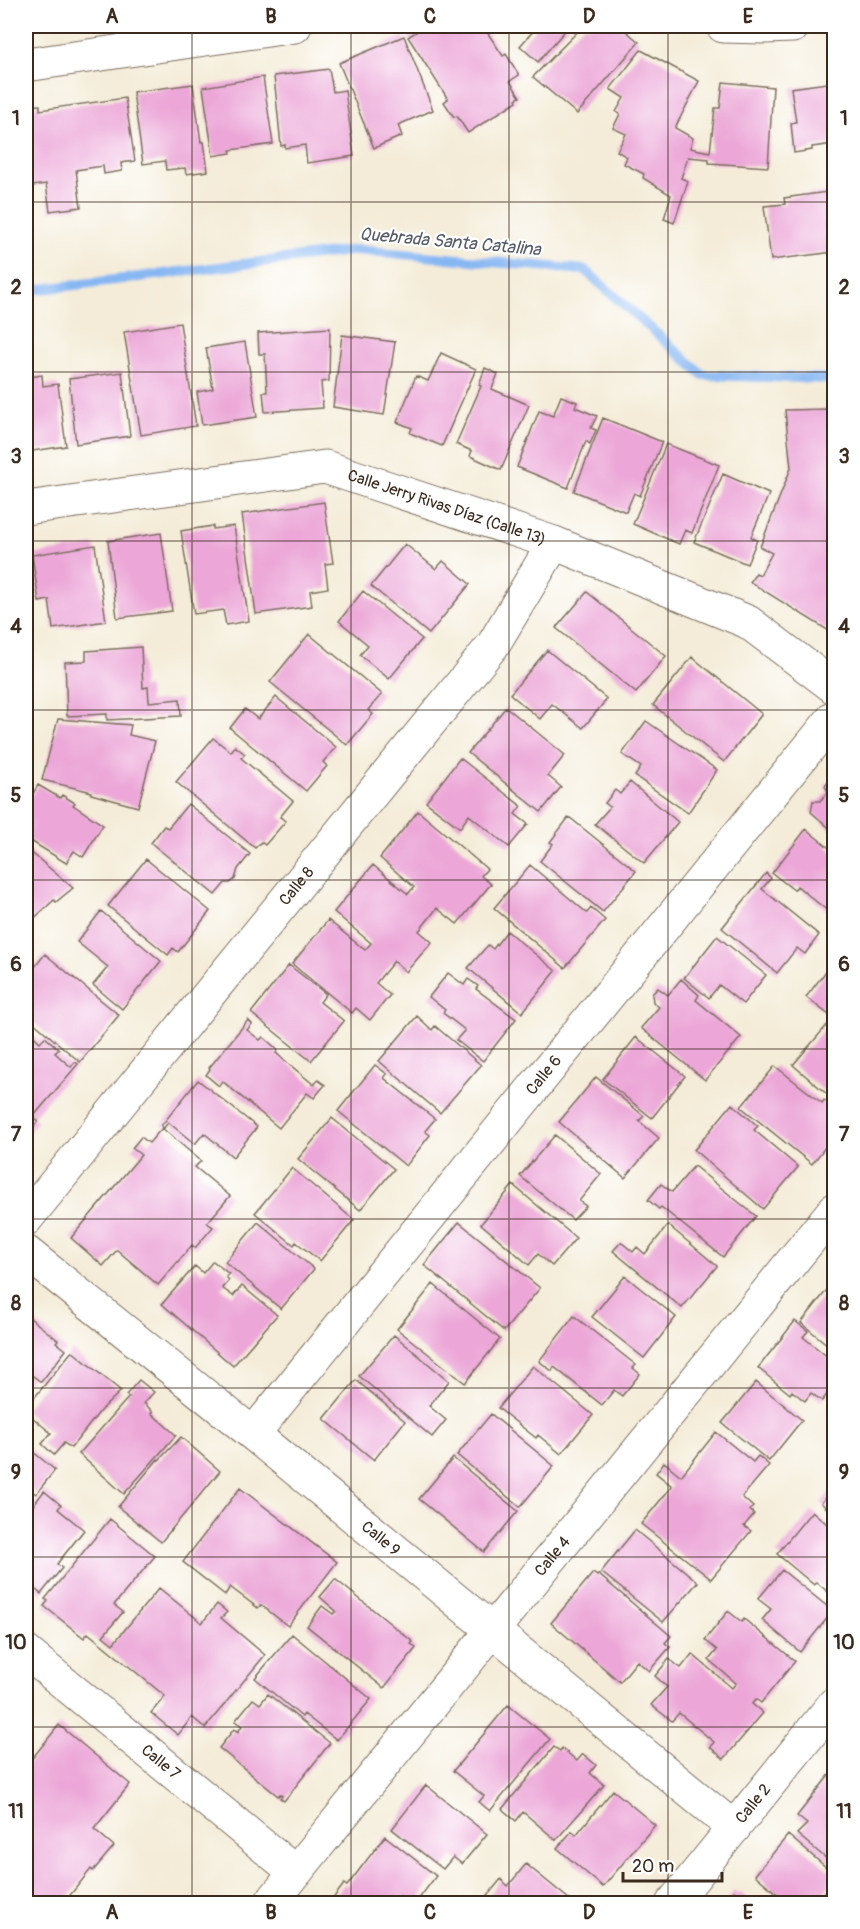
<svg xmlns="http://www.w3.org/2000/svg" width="860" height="1929" viewBox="0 0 860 1929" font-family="Pangolin,sans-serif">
<rect width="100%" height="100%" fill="#fff"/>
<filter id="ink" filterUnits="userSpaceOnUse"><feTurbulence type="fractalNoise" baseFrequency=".0167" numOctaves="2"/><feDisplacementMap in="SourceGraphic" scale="12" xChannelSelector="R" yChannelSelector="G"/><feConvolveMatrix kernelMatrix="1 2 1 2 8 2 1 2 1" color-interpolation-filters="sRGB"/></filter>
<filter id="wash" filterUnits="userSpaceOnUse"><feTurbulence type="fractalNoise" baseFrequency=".008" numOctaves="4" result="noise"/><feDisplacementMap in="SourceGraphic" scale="24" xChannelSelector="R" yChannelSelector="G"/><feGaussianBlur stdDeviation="1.35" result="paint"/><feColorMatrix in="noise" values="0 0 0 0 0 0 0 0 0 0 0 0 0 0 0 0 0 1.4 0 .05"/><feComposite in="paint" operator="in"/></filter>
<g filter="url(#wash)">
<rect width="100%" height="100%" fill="#f4ecd8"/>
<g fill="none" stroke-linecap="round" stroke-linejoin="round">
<!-- stream -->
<path stroke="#87b7f3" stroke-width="10" d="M26 291 357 250 585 270 703 375 834 379"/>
</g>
<g id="blocks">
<!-- building -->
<path fill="#eca7d8" d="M425 26H483L503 56 506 54 519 75 510 81 520 97 516 99 517 101 468 133 457 116 454 117 444 102 448 99 408 37Z
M531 26H569L538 62 520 46 535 29Z
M583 26H620L639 42 577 114 533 77Z
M404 36 433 110 398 125 402 136 374 148 339 63Z
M641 50 699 81 675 128 693 138 690 148 710 152 715 108H720L723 82 773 87 768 167 709 163V159L688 157 681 178 688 181 674 223 664 219 671 195 643 178 644 174 624 164 627 157 617 151 626 134 613 128 620 114 616 112 624 98 610 89Z
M329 69 333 92 345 90 354 156 307 163 305 145 285 148V145L281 146 274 76Z
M263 77 273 144 230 150 231 153 213 156 203 87Z
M834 82V144L812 147V150L794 153 791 123 796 122 791 88Z
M193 84 201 142H204L208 171 186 174 185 168 166 170 165 161 143 164 133 92Z
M125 98 135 161 121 163 122 171 104 174 103 166 76 170 81 207 50 211 46 184 26 187V113L31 112 30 106 40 105V110Z
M834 191V252L771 260 764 206 785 204 784 198Z
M180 323 196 426 141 435 124 332Z
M330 328 329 381 321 382 323 408 265 412 263 392H267L265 354H259L258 333Z
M342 335 395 342 384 415 333 407Z
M245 342 257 417 202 425 197 392 213 389 206 348Z
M441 353 476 369 442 446 410 433 412 428 397 422 416 376 428 381Z
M485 368 498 374 492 389 529 405 501 470 470 456 472 451 456 444 481 386 479 385Z
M122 372 130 436 76 444 69 379Z
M42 375 43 386 58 384 66 446 26 452V389L31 388 30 377Z
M561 396 577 402 575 407 597 416 591 428 596 430 590 444 586 441 568 488 517 467 539 411 553 416Z
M834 409V621L829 631 750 582 756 573 760 575 772 553 760 547 791 468 785 410Z
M603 418 662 442 640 496 634 493 626 512 574 491Z
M666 444 719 465 692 533 685 530 679 544 633 524Z
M723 474 769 494 751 537 757 540 747 564 694 542Z
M324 502 333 563 325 564 328 588 310 591 312 606 256 614 242 514Z
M213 526V529L234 526 249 621 226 625 223 610 194 614 181 531Z
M161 533 172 611 117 618 108 541Z
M405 544 436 569 443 561 470 584 429 634 371 586Z
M95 545 106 621 53 629 49 600 39 602 32 555Z
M363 591 422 639 389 679 360 655 368 645 339 621Z
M587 592 666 656 636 693 556 628Z
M309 634 382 694 368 710 373 714 347 745 270 682Z
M141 647 143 688 148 687 149 702 180 699 181 716 107 720V714L67 716 65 662 86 661V651Z
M547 650 607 699 583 728 552 704 540 719 510 694Z
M692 657 762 714 724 762 653 705Z
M276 697 336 747 323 762 327 766 306 791 230 728 245 709 258 719Z
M506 707 565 755 548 776 561 787 541 812 468 753Z
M58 719 131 725 129 735 155 741 138 807 91 794 92 792 42 780Z
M646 721 717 770 688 813 635 776 641 767 622 754Z
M213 738 231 752 235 746 245 754 241 758 293 801 280 817 286 821 265 845 261 842 255 848 176 782Z
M460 758 521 806 515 814 528 824 509 847 469 815 460 828 426 802Z
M830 780 834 781V832L811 812 813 801H820L828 792 825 786Z
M630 782 678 822 644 863 595 824 610 807 605 803 615 790 620 794Z
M38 785 60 798 62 795 75 803 73 805 103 825 83 857 74 851 66 863 26 838V805Z
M188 804 250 854 238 869 235 879 230 883H225L215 895 151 843 164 826 168 828Z
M418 811 487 869 481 876 491 884 457 924 437 908 419 931 432 942 406 972 394 961 376 983 390 995 370 1020 356 1008 352 1013 292 964 328 920 365 950 371 943 334 912 373 865 408 894 414 887 380 858Z
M569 817 636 871 603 912 540 861 553 844 550 842Z
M806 829 834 852V916L797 886 794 890 772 873Z
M27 849 73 888 56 902 54 900 27 925 26 851Z
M146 859 210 911 178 952 173 948 168 955 108 906Z
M530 865 587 913 591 908 605 920 565 968 494 908Z
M766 873 771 878 762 889 819 935 805 954 797 948 777 973 722 928Z
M101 911 161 961 122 1009 93 985 108 967 77 942Z
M507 931 556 971 522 1013 468 968 488 945 493 949Z
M717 936 766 975 743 1004 719 985 709 998 684 978Z
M45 954 119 1015 80 1062 26 1016V978Z
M834 961V1019L806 997Z
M289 965 326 994 320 1002 344 1021 311 1061 251 1013Z
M448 973 464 985 468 979 478 986 476 989 516 1019 483 1061 456 1040 465 1030 443 1013 445 1010 429 997Z
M681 979 699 995 696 1000 741 1037 705 1080 641 1028 659 1007 653 1002 652 994 658 988 668 995Z
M417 1016 432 1030 435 1026 481 1065 440 1113 379 1061Z
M248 1020 252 1024 247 1030 260 1040 263 1037 278 1050 276 1053 314 1085 318 1080 325 1085 314 1098 307 1093 279 1128 222 1081 219 1086 206 1075 210 1069 209 1068Z
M828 1024 834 1030V1100L793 1065Z
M26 1029 40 1042 45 1037 59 1049 55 1053 71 1067 75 1062 78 1064 33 1117 38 1121 26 1136Z
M636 1037 685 1076 652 1118 603 1079Z
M375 1065 387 1074 384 1078 435 1119 425 1131 430 1135 406 1166 338 1111Z
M775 1066 822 1103 824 1100 832 1106 830 1108 834 1112V1136L812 1164 741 1107Z
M596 1077 644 1116 639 1121 659 1138 625 1178 559 1122Z
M198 1080 257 1127 233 1157 204 1133 195 1144 168 1122 164 1128 161 1126Z
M732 1104 758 1126 754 1130 798 1167 763 1209 694 1150Z
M332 1118 394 1169 360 1210 298 1159Z
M162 1128 201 1161 195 1167 230 1196 207 1223 213 1227 195 1248 192 1245 158 1285 117 1250 103 1266 71 1238 141 1155 132 1148 141 1137 149 1143Z
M555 1135 601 1174 579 1201 586 1206 573 1220 520 1176Z
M694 1166 756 1216 723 1257 661 1207 659 1209 648 1200 661 1184 672 1192Z
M292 1168 354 1220 320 1261 296 1242 294 1245 255 1213Z
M513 1185 576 1238 552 1266 538 1254 529 1265 481 1224Z
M258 1222 314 1269 281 1309 225 1262Z
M459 1222 540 1288 504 1331 424 1265Z
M668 1225 717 1266 682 1308 613 1251 621 1242 633 1252 637 1247 645 1254Z
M213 1261 229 1274 226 1277 229 1280 222 1288 233 1296 242 1286 277 1315 233 1366 162 1304 195 1266 203 1273Z
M625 1276 676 1317 644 1358 592 1317Z
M834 1281V1350L801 1323Z
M433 1284 500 1339 465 1383 397 1329Z
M26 1315 58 1340 56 1342 66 1350 41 1382 33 1376 26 1384Z
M574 1316 636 1365 633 1368 640 1374 622 1396 614 1390 602 1405 554 1367 552 1371 539 1361Z
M795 1321 808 1331 803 1337 834 1362V1385L822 1401 811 1393 805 1401 792 1391 790 1394 758 1368Z
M394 1335 449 1381 429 1406 446 1420 432 1437 359 1376Z
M72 1351 121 1391 101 1410 71 1448 64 1443 54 1455 42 1444 51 1433 26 1412V1408Z
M533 1366 593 1415 561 1454 538 1435 536 1438 498 1408Z
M139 1380 154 1392 144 1403 153 1412 151 1413 176 1435 124 1494 79 1454 129 1397 126 1395Z
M356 1380 405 1421 374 1460 324 1419Z
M756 1382 802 1420 769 1461 722 1423Z
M491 1414 554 1466 520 1507 457 1455Z
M716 1432 753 1462 758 1456 769 1465 742 1497 753 1507 750 1510 754 1514 744 1526 751 1531 711 1579 641 1524 672 1486 656 1473 664 1462 681 1476Z
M181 1437 220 1471 161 1542 118 1507 158 1459 159 1460Z
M26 1446 55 1470 36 1494 28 1488 26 1491Z
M453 1458 518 1511 484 1552 419 1499Z
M834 1487V1515L821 1503Z
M240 1488 337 1562 288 1626 261 1605 258 1608 230 1587 225 1595 183 1562Z
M44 1491 61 1505 58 1509 84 1530 57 1564 62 1568 41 1594 26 1582V1515Z
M812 1511 834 1530V1597L816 1582 814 1585 777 1554Z
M110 1519 155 1556 114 1605 123 1612 103 1636 113 1644 159 1588 202 1623 217 1604 227 1612 221 1618 265 1655 205 1728 192 1717 178 1735 151 1713 165 1696 88 1633 84 1638 44 1606 48 1601 45 1599Z
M635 1530 698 1582 663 1622 601 1572Z
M782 1570 833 1611 800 1652 762 1620 771 1609 758 1599Z
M593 1573 597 1576 598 1574 671 1636 665 1643 670 1647 649 1671 637 1661 620 1682 551 1623Z
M335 1579 413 1642 411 1644 416 1648 384 1688 307 1626 322 1606 333 1614 336 1611 320 1597Z
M728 1611 742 1622 744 1619 795 1661 761 1703 756 1699 752 1704 763 1713 724 1759 710 1747 714 1742 679 1713 672 1721 651 1705 667 1687 655 1676 669 1659 681 1668 692 1654 732 1688 736 1683 709 1660 717 1650 705 1640Z
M292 1634 371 1699 337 1740 304 1714 302 1717 255 1678Z
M268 1694 330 1743 284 1801 280 1798 282 1796 280 1794 278 1796 219 1748 234 1729 238 1732 242 1726 235 1721 253 1699 260 1704Z
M508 1705 550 1739 490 1811 479 1802 484 1796 453 1771Z
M59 1725 130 1784 94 1829 114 1846 93 1871 91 1869 63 1904H46L37 1896 31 1904H26V1766Z
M554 1747 560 1751 562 1748 577 1761 583 1754 596 1765 590 1773 604 1785 556 1840 523 1812 516 1821 502 1809Z
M831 1773 834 1776V1865L797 1834 807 1824 797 1816Z
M426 1785 487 1834 462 1864 453 1857 443 1869 392 1829Z
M613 1790 655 1825 603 1887 557 1848 572 1831 576 1835Z
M788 1835 834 1874V1880L815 1904H789L755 1875Z
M385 1836 436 1876 415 1904H409L400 1896 395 1904H329L344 1884 347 1886Z
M526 1864 575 1904H488L484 1900 501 1879 508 1886Z
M734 1891 738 1895 741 1893 753 1904H723Z"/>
</g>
</g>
<g filter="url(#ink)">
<use href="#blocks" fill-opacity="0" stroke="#7c6e5f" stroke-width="1.5"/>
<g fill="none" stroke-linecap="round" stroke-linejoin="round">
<defs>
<g id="minor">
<path d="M723 26 764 27 793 26"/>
<path d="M26 65 295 26"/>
<path id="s1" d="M26 508 325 467 554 543 748 622 834 687"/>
<path id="s2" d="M26 1219 493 645 554 543"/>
<path id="s3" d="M26 1252 253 1434 734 1828"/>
<path id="s4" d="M253 1434 834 717"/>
<path id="s5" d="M26 1652 295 1872"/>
<path id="s6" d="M270 1904 834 1210"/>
<path id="s7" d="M672 1904 834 1704"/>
</g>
</defs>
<!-- minor casing -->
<use href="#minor" stroke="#7c6e5f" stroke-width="35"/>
<!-- minor -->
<use href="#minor" stroke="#fff" stroke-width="33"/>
</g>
</g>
<!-- grid -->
<path fill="none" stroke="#3b2a1e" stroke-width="1.5" stroke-opacity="0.55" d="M192 26V1904M351 26V1904M509 26V1904M668 26V1904M26 202H834M26 372H834M26 541H834M26 710H834M26 880H834M26 1049H834M26 1219H834M26 1388H834M26 1557H834M26 1727H834"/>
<g text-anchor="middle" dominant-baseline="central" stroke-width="4.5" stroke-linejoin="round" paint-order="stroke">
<!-- street labels -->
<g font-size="16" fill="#3b2a1e" stroke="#fff">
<text stroke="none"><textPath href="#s1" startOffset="430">Calle Jerry Rivas Díaz (Calle 13)</textPath></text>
<text stroke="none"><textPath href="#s2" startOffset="429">Calle 8</textPath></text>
<text stroke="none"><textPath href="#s4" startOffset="462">Calle 6</textPath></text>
<text stroke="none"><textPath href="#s3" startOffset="456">Calle 9</textPath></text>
<text stroke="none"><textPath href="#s6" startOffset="448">Calle 4</textPath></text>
<text stroke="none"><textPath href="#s5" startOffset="174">Calle 7</textPath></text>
<text stroke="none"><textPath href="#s7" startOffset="129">Calle 2</textPath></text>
</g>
<!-- water labels -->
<g font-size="18" font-style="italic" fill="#565b69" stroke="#fff">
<text transform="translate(450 242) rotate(5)">Quebrada Santa Catalina</text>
</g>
</g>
<!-- margin -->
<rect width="860" height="1929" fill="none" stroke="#fff" stroke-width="66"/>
<!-- scale -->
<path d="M623 1872v9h99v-9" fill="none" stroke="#3b2a1e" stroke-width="3"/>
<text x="632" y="1872" font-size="18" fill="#3b2a1e" stroke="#ffffff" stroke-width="4.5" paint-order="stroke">20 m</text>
<rect x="33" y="33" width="794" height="1863" fill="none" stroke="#3b2a1e" stroke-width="2"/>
<g font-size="20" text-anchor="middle" font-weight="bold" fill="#3b2a1e">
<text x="112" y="23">A</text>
<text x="271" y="23">B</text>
<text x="430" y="23">C</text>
<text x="589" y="23">D</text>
<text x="748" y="23">E</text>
<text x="16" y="125">1</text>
<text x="844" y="125">1</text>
<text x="16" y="294">2</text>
<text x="844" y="294">2</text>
<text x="16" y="463">3</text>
<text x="844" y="463">3</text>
<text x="16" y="633">4</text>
<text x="844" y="633">4</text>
<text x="16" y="802">5</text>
<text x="844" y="802">5</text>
<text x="16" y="971">6</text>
<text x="844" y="971">6</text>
<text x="16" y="1141">7</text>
<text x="844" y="1141">7</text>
<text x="16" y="1310">8</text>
<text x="844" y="1310">8</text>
<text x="16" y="1479">9</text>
<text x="844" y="1479">9</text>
<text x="16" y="1649">10</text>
<text x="844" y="1649">10</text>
<text x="16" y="1818">11</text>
<text x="844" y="1818">11</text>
<text x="112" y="1919">A</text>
<text x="271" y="1919">B</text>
<text x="430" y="1919">C</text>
<text x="589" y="1919">D</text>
<text x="748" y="1919">E</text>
</g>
</svg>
